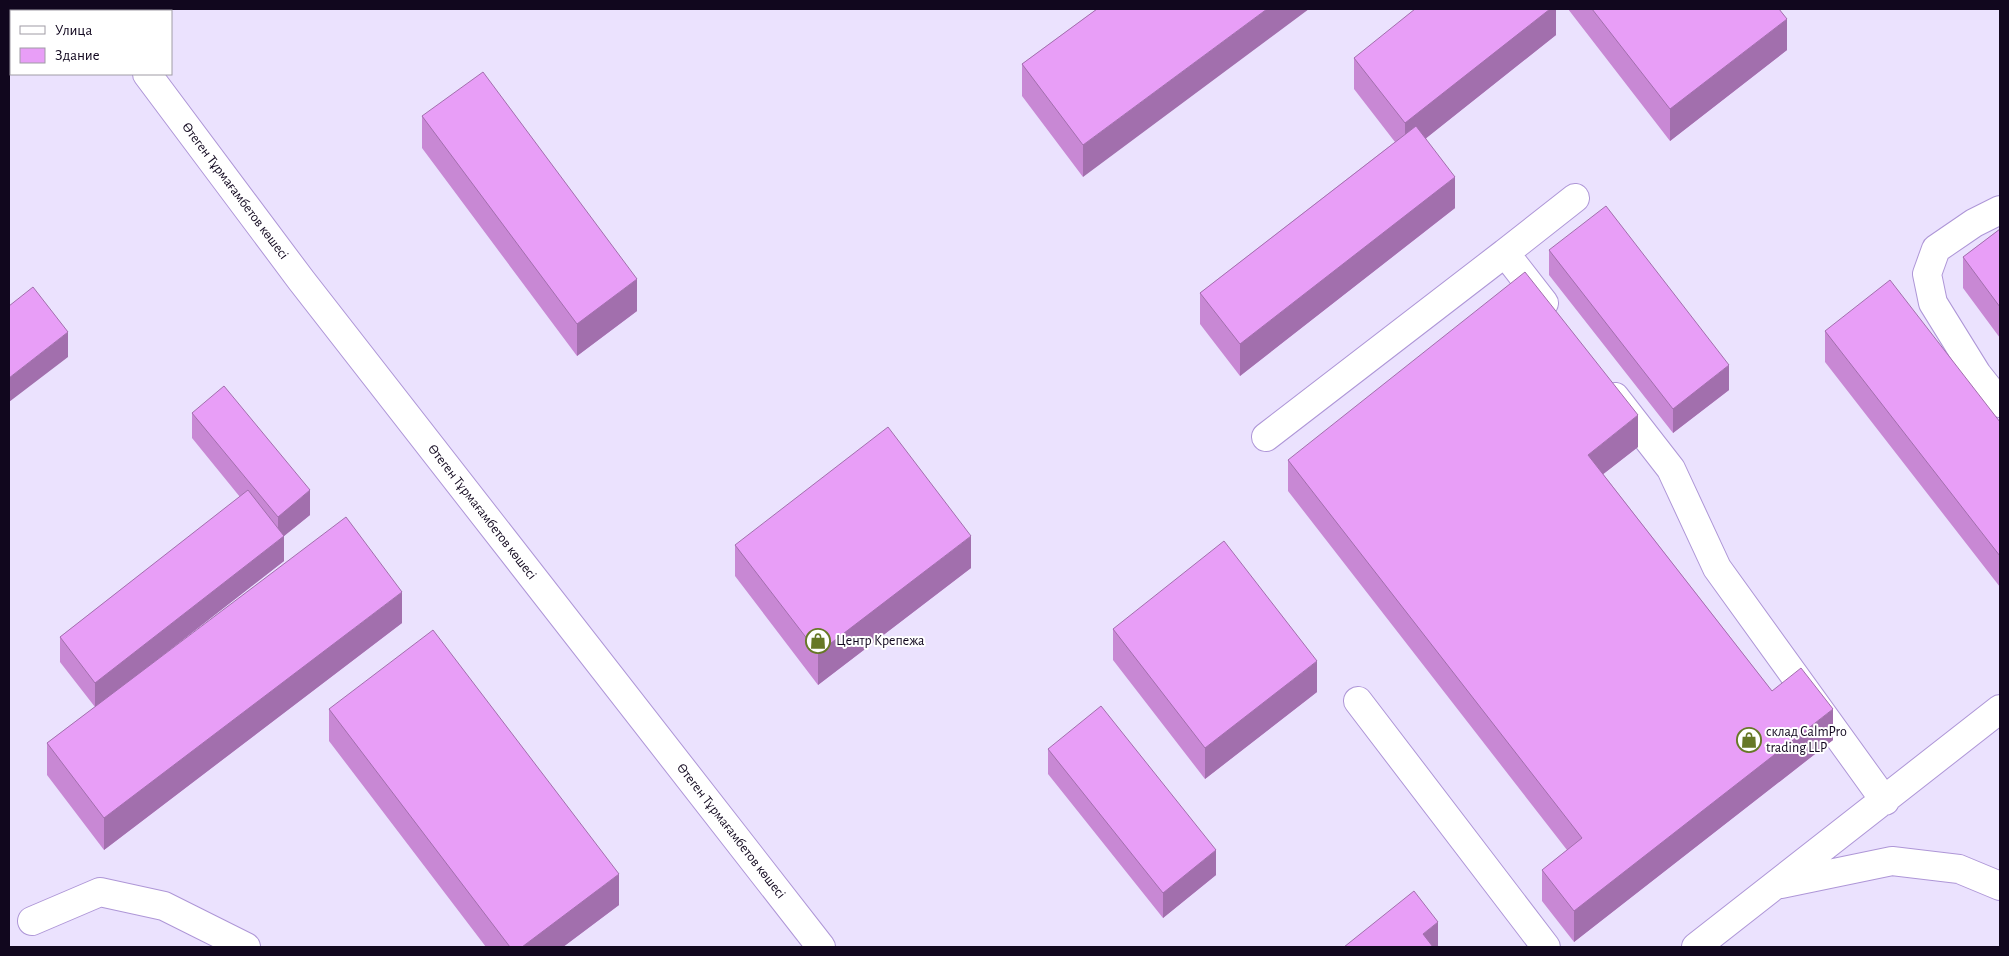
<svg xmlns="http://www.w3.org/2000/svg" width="2009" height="956" viewBox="0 0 2009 956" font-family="'Alegreya Sans',sans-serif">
<rect width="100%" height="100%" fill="#ebe2fe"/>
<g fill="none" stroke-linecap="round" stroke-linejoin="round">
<defs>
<path id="minor" d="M94 9 96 11
M147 74 301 280 821 947
M2000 210 1974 223 1936 249 1927 274 1933 303 1977 374 2000 403
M1505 253 1575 198
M1615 397 1671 469 1717 568 1885 801
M1266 437 1505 253 1544 303
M1358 701 1546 947
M1781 884 1892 861 1959 869 2000 886
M32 921 100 892 164 906 246 947
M1696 947 2000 709"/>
</defs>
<!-- minor casing -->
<use href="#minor" stroke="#ae96d7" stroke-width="30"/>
<!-- minor -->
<use href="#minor" stroke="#fff" stroke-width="28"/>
</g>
<!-- wall -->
<path fill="#c888d4" d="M1097 9 1083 177 1022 96V64Z
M1556 9V35L1426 138 1455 208 1240 376 1200 324V293L1395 142 1354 89V58Z
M1568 9H1779L1787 50 1670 141Z
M422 116 637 311 577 356 422 148Z
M2000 229V338L1963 288V257Z
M1549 250 1729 390 1673 433 1549 275Z
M1825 331 2000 422V587L1825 362Z
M192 413 310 515 284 536V561L161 657 402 623 104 850 47 775V743L95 707 60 662V637L240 497 192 438Z
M1638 447 1603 474 1772 691 1833 740 1574 942 1542 901V870L1567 850 1288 491V460Z
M735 545 971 568 818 685 735 576Z
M1113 629 1317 692 1205 779 1113 660Z
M329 709 619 905 563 947H486L329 741Z
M1048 749 1216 875 1163 918 1048 774Z"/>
<!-- shaded-wall -->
<path fill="#a26fad" d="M1267 9H1309L1083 177V145Z
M1550 9H1556V35L1405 155V123Z
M1787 19V50L1670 141V109Z
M10 94V119L9 120V95Z
M1455 177V208L1240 376V344Z
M637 279V311L577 356V324Z
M68 332V357L9 402V378Z
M1729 365V390L1673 433V409Z
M1638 415V447L1588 486V455Z
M310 490V515L284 536V561L95 708V683L278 541V517Z
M971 536V568L818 685V653Z
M402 592V623L104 850V818Z
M1317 661V692L1205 779V748Z
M1833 709V740L1574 942V911Z
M1216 850V875L1163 918V893Z
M619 874V905L563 947H522Z
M1438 922V947H1423V934Z"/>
<!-- building -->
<path fill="#e89ef7" stroke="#a26fad" d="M1097 9H1267L1083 145 1022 64Z
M1415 9H1550L1405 123 1354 58Z
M1592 9H1779L1787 19 1670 109Z
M483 72 637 279 577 324 422 116Z
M1416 126 1455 177 1240 344 1200 293Z
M1606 206 1729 365 1673 409 1549 250Z
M2000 229V307L1963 257Z
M1525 272 1638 415 1588 455 1772 691 1801 668 1833 709 1574 911 1542 870 1582 838 1288 460Z
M1890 280 2000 422V556L1825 331Z
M33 287 68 332 9 378V306Z
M224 386 310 490 278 517 192 413Z
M888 427 971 536 818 653 735 545Z
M248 490 284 536 95 683 60 637Z
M346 517 402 592 104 818 47 743Z
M1224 541 1317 661 1205 748 1113 629Z
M433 630 619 874 522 947H510L329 709Z
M1101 706 1216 850 1163 893 1048 749Z
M1414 891 1438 922 1423 934 1433 947H1344Z"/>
<!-- icons -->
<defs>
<symbol id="shop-ring" viewBox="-11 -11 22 22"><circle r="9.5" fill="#fff" stroke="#667826" stroke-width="1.5"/><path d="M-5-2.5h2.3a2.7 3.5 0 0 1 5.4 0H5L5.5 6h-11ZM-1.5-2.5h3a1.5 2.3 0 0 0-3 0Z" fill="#667826"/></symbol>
</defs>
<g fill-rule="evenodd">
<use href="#shop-ring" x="804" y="627" width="28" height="28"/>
<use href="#shop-ring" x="1735" y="726" width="28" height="28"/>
</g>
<g text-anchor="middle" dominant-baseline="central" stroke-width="4" stroke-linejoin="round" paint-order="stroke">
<!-- street labels -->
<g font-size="14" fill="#11071e" stroke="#fff">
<text transform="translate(235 191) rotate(53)">Өтеген Тұрмағамбетов көшесі</text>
<text transform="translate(482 512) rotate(52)">Өтеген Тұрмағамбетов көшесі</text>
<text transform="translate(731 831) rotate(52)">Өтеген Тұрмағамбетов көшесі</text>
</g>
<!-- poi labels -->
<g font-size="14" fill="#11071e" stroke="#fff" text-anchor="start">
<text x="836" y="641">Центр Крепежа</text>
<text x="1766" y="732">склад CalmPro<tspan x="1766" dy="16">trading LLP</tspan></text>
</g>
</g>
<!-- border -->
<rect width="2009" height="956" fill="none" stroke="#11071e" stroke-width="20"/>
<!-- legend -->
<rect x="10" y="10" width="162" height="65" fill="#ffffff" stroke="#a09ca5"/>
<rect x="20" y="26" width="25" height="8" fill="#ffffff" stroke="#a09ca5"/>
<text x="55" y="35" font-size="15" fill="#11071e">Улица</text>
<rect x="20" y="48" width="25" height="15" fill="#e89ef7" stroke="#a09ca5"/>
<text x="55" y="60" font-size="15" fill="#11071e">Здание</text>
</svg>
